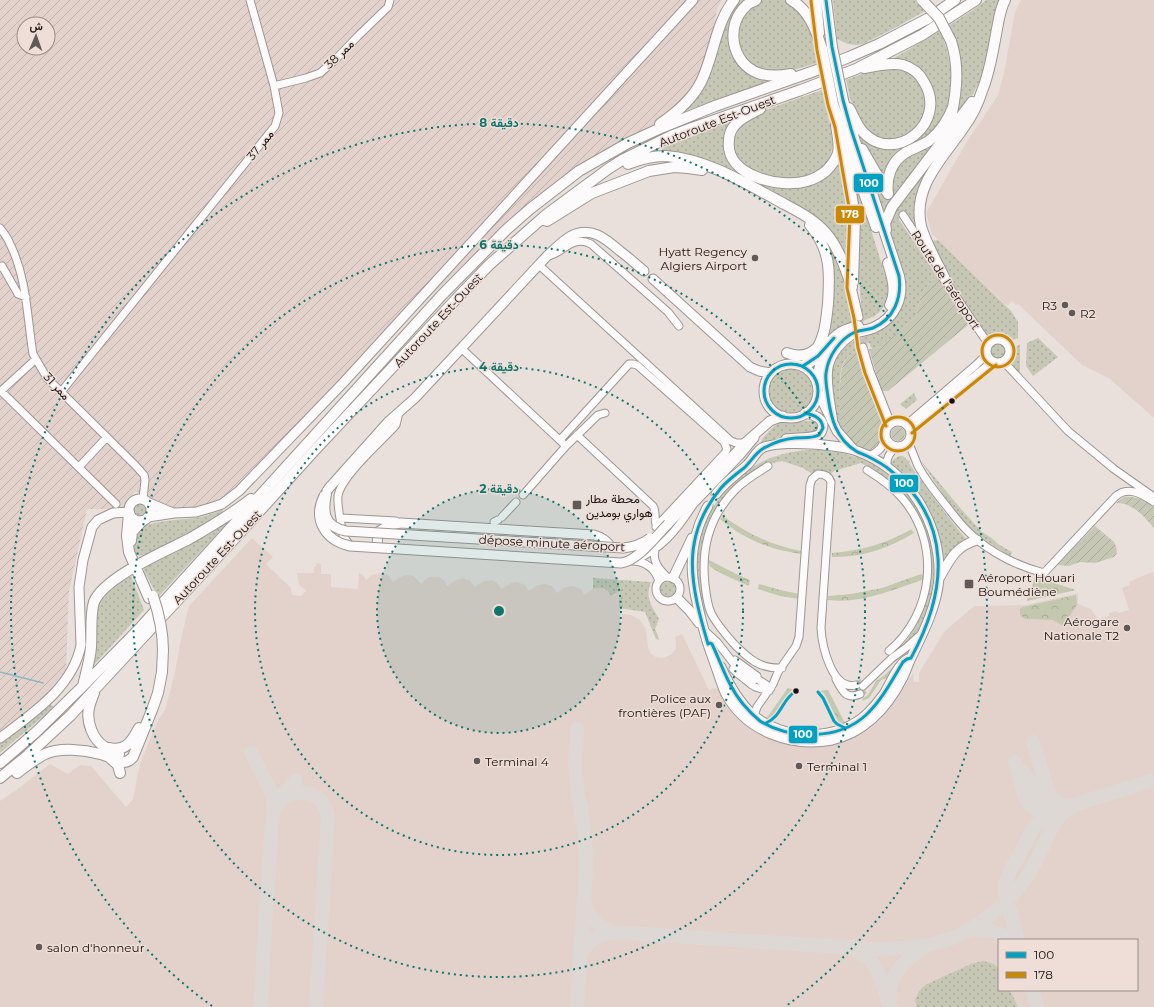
<svg xmlns="http://www.w3.org/2000/svg" width="1154" height="1007" viewBox="0 0 1154 1007" font-family="Montserrat,Vazirmatn,sans-serif">
<defs>
<pattern id="industrial-furrows" width="10" height="10" patternUnits="userSpaceOnUse"><rect width="10" height="10" fill="#e2d2cb"/><path d="M-1 1l2-2M0 10L10 0M9 11l2-2" fill="none" stroke="#c1b3ad"/></pattern>
<pattern id="grass-dots" width="8" height="8" patternUnits="userSpaceOnUse"><rect width="8" height="8" fill="#c6c8b5"/><path d="M2 2h.1M6 6h.1" fill="none" stroke="#a9ab9a" stroke-width="1.8" stroke-linecap="round"/></pattern>
<pattern id="forest-crowns" width="20" height="18" patternUnits="userSpaceOnUse"><rect width="20" height="18" fill="#c3c8ae"/><path d="M2 6a3 3 0 1 1 6 0M12 15a3 3 0 1 1 6 0" fill="none" stroke="#a7ab94"/></pattern>
<pattern id="garden-furrows" width="10" height="10" patternUnits="userSpaceOnUse"><rect width="10" height="10" fill="#c6c8b5"/><path d="M-1 1l2-2M0 10L10 0M9 11l2-2" fill="none" stroke="#a9ab9a"/></pattern>
</defs>
<rect width="100%" height="100%" fill="#e9e0dc"/>
<!-- built -->
<path fill="#e2d2cb" fill-rule="evenodd" d="M1021 0H1154V418L1110 379 1082 365 1018 304 1016 305 1012 301 1007 306 932 234 926 213 969 138 989 109 998 95 1004 73 1015 12Z
M252 538 273 557 266 564 291 588 292 595 301 596 306 591 299 585 297 573H314V567H316V563L321 564V574H331V587L358 589 359 573 363 575 366 580 372 575 380 573 388 575 393 582 400 577 407 575 414 576 421 584 427 578 430 577H439L445 581 447 586 456 580 463 578 470 581 475 587 482 582 491 580 496 582 502 589 511 583 517 582 525 585 529 591 538 585 545 584 552 586 557 593 565 587 572 586 579 588 582 590 584 595 593 589 600 587 608 590 613 596 621 590 619 621 622 622V614L631 615 640 620 646 629 648 648 651 654 656 657 662 658 671 655 676 649V643L675 637 682 634 709 690 715 688 717 689 720 688 769 738 783 743 803 746 828 745 843 741 856 736 868 730 880 720 897 699V698L913 673 914 682H919V673L944 632 974 606 1026 605 1078 593V604L1091 609 1096 616 1099 623H1101L1099 619 1109 616V613L1117 611 1118 613 1129 610 1122 588 1130 585 1129 582 1147 574 1154 572V1007H0V801L19 788 50 764 68 774 80 765 91 766 126 807 133 799 140 764 158 720 165 710 175 672 181 639 189 606ZM999 940H1137V990H999Z"/>
<!-- industrial -->
<path fill="url(#industrial-furrows)" fill-rule="evenodd" d="M0 0H722L717 10 710 45 701 74 692 90 667 117 601 155 563 181 498 231 301 422 244 485 222 501 186 511 169 508 135 491 127 505 118 509H87L69 591 66 670 40 702 0 736ZM24 24H48V48H24Z"/>
<!-- grass -->
<path fill="url(#grass-dots)" d="M739 0H750L739 9 735 57 775 79 680 113C686 105 697 95 701 87 713 63 719 17 739 0Z
M762 0H784L789 1 810 25 817 63 781 74 768 73 744 60 736 38 743 15 759 1Z
M833 0H917L927 10 893 29 863 44 856 45 848 44 837 39Z
M986 0H1000L985 64 979 82 972 96 951 126 958 84 948 26 973 10Z
M940 31C952 58 955 86 945 114 943 119 941 127 937 131 929 139 909 146 901 154 895 162 890 175 885 183L858 136C863 138 869 142 875 144 878 145 914 141 917 138 934 127 938 104 931 86 929 82 926 76 922 73 914 68 903 65 894 61V58Z
M896 67 914 74 927 96 926 115 910 135 886 141 876 138 860 124 850 98 846 80 872 70Z
M822 90 830 124 833 145 829 160 819 172 808 179 771 180 738 164 731 140 735 129 757 113Z
M734 120 727 131 736 170 740 174 749 178 779 187 800 188 808 186 839 151 851 215 849 267 839 244 775 197 661 152 663 148Z
M943 132 882 225 866 164 885 196 891 179 901 161Z
M953 135 929 171 918 231 906 213 898 218 936 275 921 294 916 317 880 347 872 349 869 343 856 345 857 351C850 354 845 358 842 366 838 380 840 418 843 431 841 430 840 429 839 427 834 417 830 377 833 365 834 360 839 353 842 349 850 341 865 336 876 333L875 330 896 310 886 240 891 216Z
M852 169 888 284C888 299 885 310 872 318V317L863 321 853 323 826 345 830 279 822 237 828 241 862 316 858 267Z
M938 240 1011 311 1018 322V338L1010 341 1002 337H988L946 276 930 241Z
M1038 338 1058 357 1033 376 1026 366 1027 343Z
M990 351a8 8 0 1 1 16 0a8 8 0 1 1-16 0Z
M1020 344V375L1012 363 1015 348Z
M768 390a23 23 0 1 1 46 0a23 23 0 1 1-46 0Z
M914 393 917 400 906 409 900 404Z
M809 421 817 422 820 426 816 432 793 435 761 446 762 439 773 427 781 422 789 423Z
M807 450H823L838 452 860 458 874 464 897 482 909 494 921 512 931 537 935 571 934 588 926 616 914 637 899 649 909 637 917 623 923 608 927 592 922 529 883 477 869 467 861 463 834 471 829 475 811 473 803 468 782 461 773 463 760 469 725 498 704 549 712 621H710C708 617 705 612 703 608 699 599 698 590 697 581 691 529 721 480 768 459 780 454 794 451 807 450Z
M899 456H903L910 462 909 463C928 491 948 517 969 543L944 562C942 540 933 512 919 495 910 485 900 475 890 465L893 460Z
M922 462 961 509 982 532 993 539 998 544 1012 552 1010 556C996 547 982 539 970 528 952 511 936 483 922 463Z
M133 510a7 7 0 1 1 14 0a7 7 0 1 1-14 0Z
M222 510 224 513C196 529 171 545 140 556L134 552C133 546 132 539 135 533 143 520 181 520 195 518 204 517 213 513 222 510Z
M230 520 158 597 144 571V565L194 540Z
M131 576 144 610 92 667 97 607 104 595 120 582Z
M593 578 651 582C645 599 651 604 659 619L655 629 658 636 659 640 656 639 645 612 619 608 620 591 611 596C608 588 601 586 593 589Z
M660 590a8 8 0 1 1 16 0a8 8 0 1 1-16 0Z
M49 703 54 707 0 753V742Z
M983 961 994 964 999 969V990H1010L1018 1007H917L915 1000 919 991 925 985 971 964Z"/>
<!-- forest -->
<path fill="url(#forest-crowns)" d="M723 516C746 533 773 546 801 551V554C767 549 746 540 720 519Z
M910 530H912L914 533C889 548 861 558 832 557V553C863 550 882 545 910 530Z
M709 560 736 574 750 580 749 586C741 582 715 572 710 566 709 564 709 562 709 560Z
M921 574 923 575 924 578 922 580C892 590 860 604 828 600V596L851 594 882 588Z
M1035 577 1076 590 1027 601Z
M759 584 780 590 799 594V599L780 596 758 589Z
M1076 595 1077 605 1063 626 1053 620 1025 619 1020 615V609L1023 607Z
M915 645 890 677 881 680 869 698 862 701 863 698 868 695 876 681 886 674Z
M788 688 795 690 791 691 772 719 770 720 766 719Z
M828 690 846 725H842L839 723 824 693 815 691Z"/>
<!-- garden -->
<path fill="url(#garden-furrows)" d="M936 275 968 325 888 391H881L869 349H872L880 347 916 317 921 294Z
M860 349 866 374 885 418 881 444 874 451C867 451 859 451 853 446 848 443 843 430 841 424 839 414 839 375 843 365 846 357 852 353 860 349Z
M891 434a7 7 0 1 1 14 0a7 7 0 1 1-14 0Z
M1124 497C1135 496 1145 500 1154 507V528C1143 516 1134 503 1116 503Z
M1095 526 1114 542 1116 546 1117 553 1114 557 1095 563 1080 562 1069 566 1057 565Z"/>
<g fill="none" stroke-linecap="round" stroke-linejoin="round">
<!-- stream -->
<path stroke="#92b5c1" stroke-width="1.5" d="M0 672 43 683"/>
<!-- taxiway -->
<path stroke="#ded8d5" stroke-width="14" d="M1033 742 1049 795C1053 802 1059 805 1067 807L1154 780
M251 753 272 794 273 798V812C279 797 285 792 296 781
M1015 762C1020 775 1022 798 1032 807 1037 811 1044 811 1050 812
M1022 771 1029 779 1044 811 1045 816
M585 903C589 918 597 925 611 932
M1011 911 1013 921 1018 940
M1013 921C1009 908 1003 895 1006 882 1008 873 1014 865 1018 857 1026 843 1032 827 1044 816 1051 811 1059 809 1067 807
M969 929C983 930 999 930 1010 940
M854 949C859 952 865 955 870 960 880 971 886 993 890 1007
M581 954C589 939 596 937 611 932L872 949C895 949 919 948 941 942 977 931 1014 900 1032 868 1041 853 1049 829 1059 817 1064 811 1071 808 1077 804
M1032 990 1037 1007
M889 1000C890 972 904 961 925 947
M261 1007C263 955 266 903 270 851 271 841 271 817 275 809 281 796 296 790 311 794 321 798 326 807 328 817L316 1007
M577 1007 586 867 585 838 581 807 578 795 575 766 577 729"/>
<!-- minor-tunnel -->
<path stroke="#c9c1bd" stroke-width="7" stroke-dasharray="7 3.5" stroke-linecap="butt" d="M888 194 903 215
M859 317 863 347
M856 685 862 682
M860 694 865 690"/>
<defs>
<path id="minor" d="M274 86 306 78 320 73 335 60 358 36 388 7 390 0
M903 215 928 253
M0 228C4 233 8 238 10 244 27 278 27 317 33 354L47 378 135 465 144 475 145 480 143 499
M549 256C565 251 573 235 591 244L668 312 679 326
M539 265 731 441 736 443H745
M0 267 2 266 18 294 26 297
M942 276 989 345
M852 287 859 317
M987 351a11 11 0 1 1 22 0a11 11 0 1 1-22 0Z
M863 347 870 371 891 424
M461 348 566 446
M36 359 1 391 116 504
M1003 361 1068 431 1114 469 1151 495
M61 392 275 126 279 113 274 86 250 0
M886 434a12 12 0 1 1 24 0a12 12 0 1 1-24 0Z
M906 425 976 365 987 354
M909 429 993 361
M577 435 653 506C658 515 652 523 659 528
M560 440 629 364H633L637 365 724 442 727 449 725 453 656 527
M908 441 918 466 924 476C931 487 940 498 948 508 956 518 963 528 973 536 991 553 1020 567 1044 573L1115 497C1127 485 1142 494 1154 502
M868 456C878 453 884 447 886 436
M768 466C757 473 745 480 736 489 710 515 701 548 705 584 706 594 707 604 711 613 717 625 726 635 735 645 749 659 760 669 782 668
M79 467 107 437
M887 467C886 457 890 451 899 446
M867 470C880 478 893 487 903 499 941 544 934 613 889 651
M523 495 566 446 598 415 605 413
M690 508 740 456 755 438
M502 517 516 502
M341 518 396 521
M494 522 498 520
M351 546 346 540 343 535C341 523 337 508 338 496 341 476 382 441 396 425L398 417V413
M655 550C652 561 659 569 667 577
M633 561C661 550 677 530 693 505
M634 561C646 562 655 569 659 581
M656 589a12 12 0 1 1 24 0a12 12 0 1 1-24 0Z
M704 630 717 642 738 669 754 680
M735 660 757 676
M733 669 737 673 752 685
M836 679C842 691 846 700 860 694
M759 680 771 688
M863 686 892 658 907 647 919 636
M755 687 769 691
M754 716 757 707 773 684 778 672 796 646 799 637 810 485 812 479 818 474C824 474 829 476 831 482L821 628C822 646 832 691 856 685"/>
<path id="major" d="M653 279 750 367 759 371 771 373
M764 391a27 27 0 1 1 54 0a27 27 0 1 1-54 0Z
M818 392 837 431 854 450
M786 439C794 438 813 438 818 435 821 434 823 429 823 425 821 416 812 415 805 413
M324 496 329 488 389 421 415 398 547 256C555 249 562 241 571 236 591 226 605 238 620 251 628 257 636 264 644 271
M129 510a11 11 0 1 1 22 0a11 11 0 1 1-22 0Z
M149 503 173 513
M708 506C683 550 692 588 705 634 708 646 713 658 717 670 720 678 722 686 726 694 746 731 791 748 832 740 865 732 888 707 903 677 906 671 908 664 911 658 923 633 937 606 939 578 941 523 909 470 857 451 842 446 826 445 811 444 798 443 776 443 764 447 756 450 753 460 747 465 736 475 725 482 716 494
M148 517 174 513 196 512 210 508 222 504 239 491 344 382 693 0
M668 524 745 443 770 421 783 416
M377 547 378 532 389 525 401 523 594 535C602 537 607 541 611 547
M940 577C950 559 956 546 977 540
M673 578 692 538
M677 598 689 610 699 623
M721 667C729 685 738 701 753 715 783 741 839 742 868 713 874 707 879 701 884 694 890 685 899 661 910 658
M0 738C32 714 73 687 81 645L79 587 83 560 92 527 98 520 113 513 129 512"/>
<path id="highway" d="M756 0C753 2 748 3 746 6 725 25 731 63 758 73 769 77 780 76 791 74
M791 0C809 10 816 30 822 49
M816 0 819 33
M826 0 832 47
M951 41C959 65 957 88 952 113
M833 104 876 227
M849 108C854 116 856 125 863 132 894 166 949 123 924 82 920 74 913 68 903 65 891 62 876 66 864 68
M760 109C752 113 742 117 736 124 732 128 729 134 729 140 724 176 781 189 807 181 814 179 821 175 826 171 831 166 836 159 838 153 840 144 837 134 836 125
M660 124C676 113 692 100 701 82 714 56 715 24 734 0
M844 147 855 218 853 282
M862 149 887 192
M628 164C640 159 653 156 666 156 705 159 742 181 775 199 793 209 812 217 826 233 839 248 845 268 852 287
M888 194C886 178 891 162 905 153 913 148 922 146 930 140 941 131 948 120 953 107
M547 221 592 193 649 171 674 167 688 168 702 170
M810 225C831 250 830 273 828 304 826 322 825 338 814 353
M886 230 885 223 892 207 972 102
M888 263C892 276 897 292 890 305
M945 279C937 262 926 244 921 226 912 186 944 157 964 127 972 116 978 104 982 91 990 72 993 50 997 29 999 19 1000 9 1005 0
M787 353C799 358 809 356 818 347
M803 366C821 359 825 343 840 333 845 329 852 328 858 326
M817 382C817 371 820 363 828 355
M832 420C830 405 824 379 828 365 831 353 841 341 852 334 859 330 868 331 875 327 895 318 904 297 899 276L851 129 843 100
M129 513 127 536 129 552 149 598
M131 541 132 532 142 521
M83 686C86 673 90 660 91 647 92 634 90 614 94 602 104 577 166 551 189 539 210 527 232 514 251 499
M94 693C92 698 90 703 89 708 86 722 93 740 105 747 109 750 114 752 119 754
M110 748C127 752 132 740 139 728
M111 759 118 765 120 773
M0 763 35 733 82 687 139 629 441 296 506 230 530 209 579 171 628 143 663 127 715 106 817 70 849 57 879 44 929 18 955 0
M17 773C26 766 35 759 45 754 60 747 85 750 100 754 108 756 116 760 124 762 128 762 130 760 133 757L152 710 158 693 162 672 163 650
M0 778 28 755 71 715 236 537 315 450 460 295 489 265 547 214 608 169 622 160 671 136 692 128 801 90 856 69 922 35 976 0"/>
</defs>
<!-- minor casing -->
<use href="#minor" stroke="#9d9693" stroke-width="9"/>
<!-- major casing -->
<use href="#major" stroke="#9d9693" stroke-width="11"/>
<!-- highway casing -->
<use href="#highway" stroke="#9d9693" stroke-width="12"/>
<!-- minor -->
<use href="#minor" stroke="#fcfafa" stroke-width="7"/>
<!-- major -->
<use href="#major" stroke="#fcfafa" stroke-width="9"/>
<!-- highway -->
<use href="#highway" stroke="#fcfafa" stroke-width="10"/>
<defs>
<path id="major-bridge" d="M327 491C323 510 322 526 346 531L623 548C633 547 641 545 650 538
M324 496C312 520 326 541 350 546L621 563C638 561 656 536 668 524"/>
<path id="highway-bridge" d="M922 0 939 18 951 41
M832 47 843 100
M822 49 833 104
M153 596C159 614 163 631 163 650"/>
</defs>
<!-- major-bridge casing -->
<use href="#major-bridge" stroke="#9d9693" stroke-width="11" stroke-linecap="butt"/>
<!-- highway-bridge casing -->
<use href="#highway-bridge" stroke="#9d9693" stroke-width="12" stroke-linecap="butt"/>
<!-- major-bridge -->
<use href="#major-bridge" stroke="#fcfafa" stroke-width="9"/>
<!-- highway-bridge -->
<use href="#highway-bridge" stroke="#fcfafa" stroke-width="10"/>
<defs>
<path id="bus-1" d="M826 0 832 47 843 100 851 129 899 276C902 298 894 319 873 328 867 330 861 330 855 332 840 339 828 356 826 373 825 380 827 389 828 397 831 418 836 439 856 451 859 453 863 454 867 456 875 460 883 464 890 470 954 522 947 592 911 658
M764 391a27 27 0 1 1 54 0a27 27 0 1 1-54 0Z
M803 366 818 356 834 338
M708 644C691 586 679 538 721 488 728 480 736 474 744 468 752 461 756 451 766 447 775 442 785 439 795 438 803 437 811 439 819 435L823 428C822 418 814 415 805 413
M708 644 710 643 712 644C722 665 728 686 743 704 748 710 754 716 760 721 791 740 839 740 866 715 882 700 892 680 903 662L907 659 911 658
M818 692 823 698 834 721 837 724 845 728
M766 723C782 716 782 699 796 691"/>
<path id="bus-2" d="M811 1 817 50 828 105 835 127 850 213 847 288 854 318 858 348 865 373 886 426
M982 351a16 16 0 1 1 32 0a16 16 0 1 1-32 0Z
M881 434a17 17 0 1 1 34 0a17 17 0 1 1-34 0Z
M912 433 996 365"/>
</defs>
<!-- bus-1 casing -->
<use href="#bus-1" stroke="#eeded7" stroke-width="6"/>
<!-- bus-2 casing -->
<use href="#bus-2" stroke="#eeded7" stroke-width="6"/>
<!-- bus-1 -->
<use href="#bus-1" stroke="#01a1c4" stroke-width="3"/>
<!-- bus-2 -->
<use href="#bus-2" stroke="#ca8803" stroke-width="3"/>
</g>
<!-- distance rings -->
<circle cx="499" cy="611" r="122" fill="#0f766e" fill-opacity=".12"/>
<g fill="none" stroke="#0f766e" stroke-width="2" stroke-dasharray="2 4">
<circle cx="499" cy="611" r="122"/>
<circle cx="499" cy="611" r="244"/>
<circle cx="499" cy="611" r="366"/>
<path d="M212 1006A488 488 0 1 1 786 1006"/>
</g>
<!-- markers -->
<g fill="#605957" stroke="#eeded7" stroke-width="1.5">
<circle cx="755" cy="258" r="4"/>
<circle cx="1065" cy="305" r="4"/>
<circle cx="1072" cy="313" r="4"/>
<rect x="572" y="500" width="10" height="10" rx="2"/>
<rect x="964" y="579" width="10" height="10" rx="2"/>
<circle cx="1127" cy="628" r="4"/>
<circle cx="719" cy="705" r="4"/>
<circle cx="477" cy="761" r="4"/>
<circle cx="799" cy="766" r="4"/>
<circle cx="39" cy="947" r="4"/>
</g>
<g fill="#16110f" stroke="#eeded7" stroke-width="1.5">
<circle cx="952" cy="401" r="3.5"/>
<circle cx="796" cy="691" r="3.5"/>
</g>
<g text-anchor="middle" dominant-baseline="central" stroke-width="3" stroke-linejoin="round" paint-order="stroke">
<!-- street labels -->
<g font-size="12" fill="#16110f" stroke="#eeded7">
<text transform="translate(339 54) rotate(-44)">ممر 38</text>
<text transform="translate(717 121) rotate(-21)">Autoroute Est-Ouest</text>
<text transform="translate(260 145) rotate(-51)">ممر 37</text>
<text transform="translate(946 280) rotate(57)">Route de l'aéroport</text>
<text transform="translate(438 320) rotate(-47)">Autoroute Est-Ouest</text>
<text transform="translate(57 386) rotate(47)">ممر 31</text>
<text transform="translate(552 543) rotate(3)">dépose minute aéroport</text>
<text transform="translate(217 557) rotate(-47)">Autoroute Est-Ouest</text>
</g>
<!-- poi labels -->
<g font-size="12" fill="#16110f" stroke="#eeded7" text-anchor="start">
<text x="747" y="251" text-anchor="end">Hyatt Regency<tspan x="747" dy="14">Algiers Airport</tspan></text>
<text x="1057" y="305" text-anchor="end">R3</text>
<text x="1080" y="313">R2</text>
<text x="586" y="498">محطة مطار<tspan x="586" dy="14">هواري بومدين</tspan></text>
<text x="978" y="577">Aéroport Houari<tspan x="978" dy="14">Boumédiène</tspan></text>
<text x="1119" y="621" text-anchor="end">Aérogare<tspan x="1119" dy="14">Nationale T2</tspan></text>
<text x="711" y="698" text-anchor="end">Police aux<tspan x="711" dy="14">frontières (PAF)</tspan></text>
<text x="485" y="761">Terminal 4</text>
<text x="807" y="766">Terminal 1</text>
<text x="47" y="947">salon d'honneur</text>
</g>
</g>
<circle cx="499" cy="611" r="6" fill="#0f766e" stroke="#eeded7" stroke-width="2"/>
<g font-size="12" text-anchor="middle" font-weight="bold" fill="#0f766e" stroke="#eeded7" stroke-width="3" stroke-linejoin="round" paint-order="stroke">
<text x="499" y="127">8 دقيقة</text>
<text x="499" y="249">6 دقيقة</text>
<text x="499" y="371">4 دقيقة</text>
<text x="499" y="493">2 دقيقة</text>
</g>
<g stroke="#eeded7" stroke-width="1.5">
<rect x="853" y="173" width="31" height="20" rx="4" fill="#01a1c4"/>
<rect x="835" y="205" width="30" height="19" rx="4" fill="#ca8803"/>
<rect x="889" y="474" width="30" height="19" rx="4" fill="#01a1c4"/>
<rect x="788" y="725" width="30" height="19" rx="4" fill="#01a1c4"/>
</g>
<g font-size="11" text-anchor="middle" font-weight="bold" fill="#fff">
<text x="869" y="187">100</text>
<text x="850" y="218">178</text>
<text x="904" y="487">100</text>
<text x="803" y="738">100</text>
</g>
<!-- legend -->
<rect x="998" y="939" width="140" height="52" fill="#eeded7" stroke="#988c87"/>
<rect x="1006" y="952" width="20" height="6" fill="#01a1c4" stroke="#988c87"/>
<text x="1034" y="959" font-size="12" fill="#16110f">100</text>
<rect x="1006" y="972" width="20" height="6" fill="#ca8803" stroke="#988c87"/>
<text x="1034" y="979" font-size="12" fill="#16110f">178</text>
<!-- north arrow -->
<g transform="translate(36 36) rotate(2)"><circle r="19" fill="#eeded7" stroke="#988c87"/>
<path d="M0-3L7 15L0 10L-7 15Z" fill="#605957"/>
<text y="-6" font-size="11" font-weight="bold" text-anchor="middle" fill="#16110f">ش</text>
</g>
</svg>
